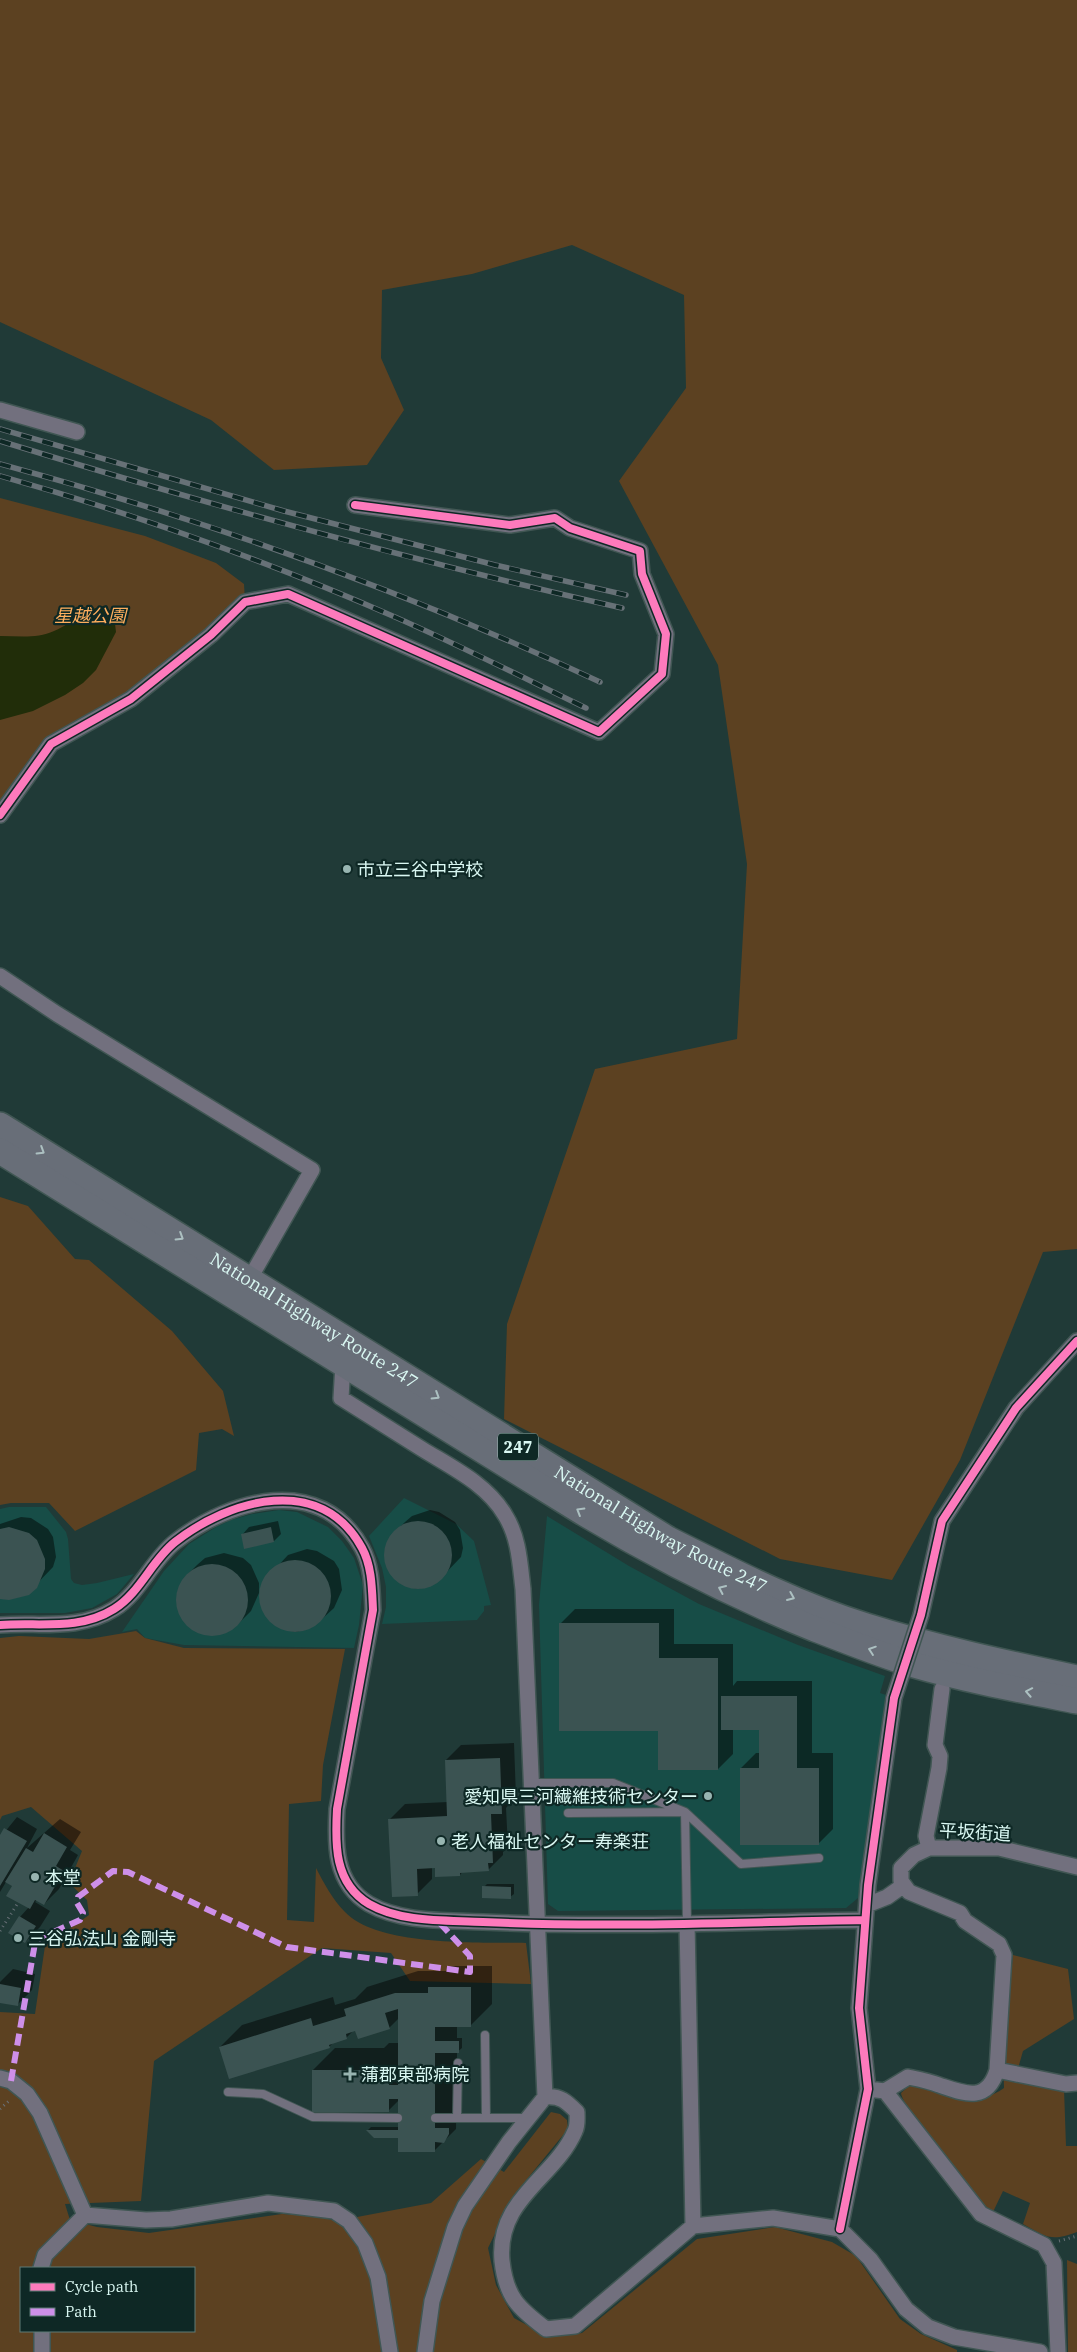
<svg xmlns="http://www.w3.org/2000/svg" width="1077" height="2352" viewBox="0 0 1077 2352" font-family="'IBM Plex Serif','Noto Sans JP',serif">
<rect width="100%" height="100%" fill="#203a37"/>
<!-- built -->
<path fill="#174d47" d="M404 1498 456 1524 474 1541 491 1605 484 1606V1611L477 1620 382 1624 386 1607V1587L382 1568 369 1536Z
M9 1507H46L66 1532 68 1539 71 1579 74 1583 82 1585 97 1583 134 1574 117 1594 92 1608 65 1613H0V1509Z
M279 1510 297 1512 328 1527 342 1541 354 1558 363 1585 359 1625 354 1648 184 1645 145 1638 137 1629 122 1632 164 1571 189 1544 216 1527 231 1520 252 1514Z
M547 1516 629 1566 699 1604 798 1645 885 1676 880 1693 886 1695 858 1898 846 1908 558 1911 548 1904 539 1605Z"/>
<!-- green -->
<path fill="#5c4121" fill-rule="evenodd" d="M0 0H1077V1249L1043 1252 960 1460 892 1580 780 1559 504 1419 507 1324 595 1069 737 1039 747 864 718 665 619 481 686 388 684 295 572 245 472 274 382 290 381 358 404 410 367 465 274 470 211 420 0 322Z
M0 498 145 536 216 563 244 584 245 602 131 699 51 744 0 808Z
M0 1197 28 1206 75 1259 89 1260 172 1331 223 1391 234 1436 222 1429 199 1433 196 1470 75 1531 49 1503H11L0 1505Z
M136 1631 145 1638 184 1648 345 1649 323 1765 321 1801 289 1804 287 1920 314 1922 316 1868C324 1883 332 1899 345 1912 378 1947 480 1942 526 1943L531 1984 410 1981 391 1953 322 1948 154 2061 141 2201 65 2204 70 2220 97 2227 149 2233 282 2214 317 2216 336 2221 431 2203 481 2159 504 2172 551 2112 560 2114 567 2120 568 2129 514 2195 488 2248 496 2285 514 2318 549 2337 582 2333 697 2239 775 2227 832 2242 856 2256 900 2319 921 2334 957 2350V2352H0V2012L35 2014 45 1946 89 1915 87 1900 69 1883 82 1851 31 1807 2 1816 0 1820V1638L19 1636 89 1639ZM21 2268H194V2331H21Z
M1013 1955 1068 1969 1074 2019 1023 2051 1015 2079 1064 2089 1066 2146H1077V2232C1051 2242 1046 2237 1023 2224L1030 2203 1003 2191 993 2212C988 2208 982 2204 978 2200 964 2186 903 2109 901 2093L911 2084C945 2094 971 2111 1004 2088L1003 2053Z
M1067 2260 1077 2264V2352H1068Z"/>
<!-- water -->
<path fill="#212d09" d="M106 606 114 616 116 632 96 670 83 683 65 695 33 711 0 720V636C18 636 37 639 54 631 73 623 85 608 106 606Z"/>
<!-- shadow -->
<path fill="#0007" d="M430 1510 439 1512 455 1522 460 1530 463 1548 461 1557 436 1583 418 1589 409 1587 400 1583 388 1569 385 1551 393 1534 405 1522 412 1516Z
M21 1517 31 1518 48 1529 53 1537 56 1557 53 1567 28 1593 0 1598V1524Z
M278 1521 281 1534 274 1541 245 1548 242 1535 249 1527Z
M307 1549 317 1551 334 1561 339 1569 342 1590 334 1608 322 1619 305 1630 295 1632 276 1626 263 1611 260 1591 263 1582 288 1555Z
M224 1553 243 1558 251 1565 259 1583V1593L251 1611 239 1623 231 1629 212 1635 193 1629 185 1623 177 1605V1595L185 1577 197 1565 205 1558Z
M575 1609H674V1644H733V1686L737 1681H812V1753H833V1829L818 1844 741 1768 756 1753H760V1729H733V1754L718 1769 660 1729 560 1624Z
M514 1743 516 1797 506 1808 508 1847 503 1852V1855L488 1870 463 1871 460 1875 432 1867V1879L417 1894 390 1819 405 1804 448 1802 446 1760 461 1745Z
M17 1817 37 1829 27 1848 60 1819 81 1832 70 1850 78 1855 59 1889 44 1904 37 1900 35 1902 50 1911 40 1927 25 1942 20 1917 29 1907 14 1886 6 1882 0 1892V1838Z
M487 1884H514V1894L510 1897 484 1887Z
M451 1966H492V2004L470 2026H457V2038H462V2048L457 2052 456 2129 434 2151 399 2137H375L368 2130 371 2127H399V2100L388 2111 313 2070 335 2048H384L389 2043H399V2018L389 2028 354 2030 346 2038 334 2042 330 2046 230 2077 220 2047 242 2025 333 1997 335 2005 355 1999 367 1987 418 1971H446Z
M13 1969 35 1974 32 1990 17 2005 0 2002V1982Z"/>
<!-- building -->
<path fill="#3b5352" d="M384 1555a34 34 0 1 1 68 0a34 34 0 1 1-68 0Z
M9 1527 29 1533 37 1540 45 1559V1569L37 1588 29 1595 9 1600 0 1599V1529Z
M271 1527 274 1542 244 1549 241 1534Z
M259 1596a36 36 0 1 1 72 0a36 36 0 1 1-72 0Z
M176 1600a36 36 0 1 1 72 0a36 36 0 1 1-72 0Z
M559 1623H659V1658H718V1770H658V1731H559Z
M721 1696H797V1768H819V1845H740V1768H759V1730H721Z
M500 1758 502 1814H491L493 1863H488L489 1871 460 1873V1876L435 1877V1868L417 1869 418 1896 392 1897 388 1819 447 1816 445 1760Z
M4 1828 27 1841 0 1886V1835Z
M44 1833 67 1847 56 1866 64 1871 44 1905 35 1900 30 1909 6 1896 12 1886 5 1882 26 1848 33 1852Z
M482 1886 511 1887V1899L482 1898Z
M19 1916 36 1926 25 1943 8 1933Z
M0 1984 21 1988 18 2006 0 2003Z
M428 1987H471V2027H435V2041H459V2053H435V2128H449V2134L444 2143 435 2142V2152H398V2138H374L366 2130H398V2099H389V2112H312V2070H366V2065H384V2070H389V2085H398V2009L385 2013 390 2029 358 2039 355 2031 346 2034 347 2039 329 2045 330 2048 229 2079 219 2047 311 2018 313 2026 346 2016 344 2009 395 1993H428Z"/>
<g fill="none" stroke-linecap="round" stroke-linejoin="round">
<defs>
<path id="service" d="M531 1783H613L685 1812 687 1923
M568 1813 685 1812 741 1864 819 1858
M485 2035 486 2118
M228 2092 263 2094 313 2117 398 2118
M435 2118H528
M457 2118 458 2063"/>
<path id="minor" d="M0 410 77 432
M0 815 51 744 131 699 211 635 245 602 288 594 599 732 662 674 666 634 642 574 640 551 570 528 555 518 510 525 355 505
M0 976 57 1014 312 1170 249 1280
M343 1364 341 1398C368 1415 395 1432 422 1449 451 1467 487 1484 505 1515 519 1537 520 1564 523 1589L545 2097 509 2142 465 2206 455 2227 432 2301 425 2352
M921 1615 942 1521 1016 1408 1077 1341
M0 1625C39 1622 79 1631 114 1609 140 1593 152 1560 175 1542 230 1499 321 1473 362 1548 372 1566 372 1589 373 1610L337 1809C335 1844 334 1883 369 1904 402 1923 446 1920 483 1922 610 1928 738 1922 865 1920
M929 1848 926 1836 939 1768 940 1756 935 1745 942 1689
M867 1905 887 1897 904 1885
M687 1923 693 2226
M997 2070 1066 2084 1077 2083
M0 2078 11 2081 27 2094 40 2113 85 2215
M868 2089 885 2091 908 2077C918 2079 929 2081 939 2085 963 2093 987 2104 997 2070L1004 1955 999 1944 965 1921 960 1913 909 1892 901 1881V1868L914 1855 929 1848H999L1077 1867
M885 2091 981 2214 1044 2245 1054 2263 1058 2352
M545 2097C560 2095 567 2102 577 2112 577 2118 578 2125 575 2131 555 2178 496 2199 502 2261 506 2297 518 2308 546 2329L575 2326 693 2226 773 2218 840 2229 870 2259 906 2309 928 2327 954 2337 1040 2352
M840 2229 868 2089 859 2008 868 1885 894 1698
M41 2268 45 2255 85 2215 146 2220 171 2219 268 2203 334 2211 349 2221 365 2243 378 2277 390 2352
M42 2331V2352"/>
<g id="trunk">
<path id="s1" d="M0 1125 668 1539C732 1571 798 1605 866 1626 936 1648 1006 1663 1077 1678"/>
<path d="M0 1151 582 1512C657 1557 734 1596 815 1629 847 1641 878 1654 911 1664 966 1680 1021 1690 1077 1701"/>
</g>
</defs>
<!-- service casing -->
<use href="#service" stroke="#405653" stroke-width="10"/>
<!-- minor casing -->
<use href="#minor" stroke="#405653" stroke-width="18"/>
<!-- trunk casing -->
<use href="#trunk" stroke="#405653" stroke-width="28"/>
<!-- path -->
<path stroke="#697178" stroke-width="3" stroke-dasharray="1 4" stroke-linecap="butt" d="M0 1931 18 1903
M0 2109 10 2100
M1059 2241 1077 2236"/>
<!-- service -->
<use href="#service" stroke="#72707e" stroke-width="8"/>
<!-- minor -->
<use href="#minor" stroke="#72707e" stroke-width="15"/>
<!-- trunk -->
<use href="#trunk" stroke="#686e78" stroke-width="25"/>
<defs>
<path id="rail" d="M0 429 284 511 495 565 626 595
M0 441C206 504 412 561 622 608
M0 464C207 520 406 591 600 682
M0 476C135 514 267 561 395 617 459 645 522 677 586 708"/>
</defs>
<!-- rail casing -->
<use href="#rail" stroke="#677177" stroke-width="5.5"/>
<!-- rail -->
<use href="#rail" stroke="#0e2825" stroke-width="4" stroke-dasharray="11" stroke-linecap="butt"/>
<defs>
<path id="minor-bridge" d="M894 1698 921 1615"/>
</defs>
<!-- minor-bridge casing -->
<use href="#minor-bridge" stroke="#405653" stroke-width="18" stroke-linecap="butt"/>
<!-- minor-bridge -->
<use href="#minor-bridge" stroke="#72707e" stroke-width="15"/>
<!-- quiet -->
<path stroke="#ce8fe9" stroke-width="6" stroke-dasharray="12 6" stroke-linecap="butt" d="M11 2081 35 1943 40 1938 80 1920 83 1913 77 1903 78 1897 113 1871 128 1872 287 1947 470 1972V1956L438 1921"/>
<defs>
<path id="cycleway" d="M0 815 51 744 131 699 211 635 245 602 288 594 599 732 662 674 666 634 642 574 640 551 570 528 555 518 510 525 355 505
M0 1625C39 1622 79 1631 114 1609 140 1593 152 1560 175 1542 230 1499 321 1473 362 1548 372 1566 372 1589 373 1610L337 1809C335 1844 334 1883 369 1904 402 1923 446 1920 483 1922 610 1928 738 1922 865 1920
M840 2229 868 2089 859 2008 868 1885 894 1698 921 1615 942 1521 1016 1408 1077 1341"/>
</defs>
<!-- cycleway casing -->
<use href="#cycleway" stroke="#0e2825" stroke-width="11"/>
<!-- cycleway -->
<use href="#cycleway" stroke="#fd7abc" stroke-width="8"/>
</g>
<!-- one-way arrows -->
<defs><path id="oneway-chevron" d="M-2-3.5L2.5 0L-2 3.5" fill="none" stroke-width="1.6" stroke-linecap="round" stroke-linejoin="round" transform="scale(1.25)"/></defs>
<g stroke="#acc0c1">
<use href="#oneway-chevron" transform="translate(41 1151) rotate(32)"/>
<use href="#oneway-chevron" transform="translate(180 1237) rotate(32)"/>
<use href="#oneway-chevron" transform="translate(436 1396) rotate(32)"/>
<use href="#oneway-chevron" transform="translate(580 1511) rotate(-149)"/>
<use href="#oneway-chevron" transform="translate(722 1589) rotate(-156)"/>
<use href="#oneway-chevron" transform="translate(791 1597) rotate(23)"/>
<use href="#oneway-chevron" transform="translate(872 1650) rotate(-161)"/>
<use href="#oneway-chevron" transform="translate(1029 1692) rotate(-169)"/>
</g>
<!-- markers -->
<g fill="#98b5b1" stroke="#0e2825" stroke-width="2">
<circle cx="347" cy="869" r="5"/>
<circle cx="708" cy="1796" r="5"/>
<circle cx="441" cy="1841" r="5"/>
<circle cx="35" cy="1877" r="5"/>
<circle cx="18" cy="1938" r="5"/>
<path d="M347.5 2066.5h5v5h5v5h-5v5h-5v-5h-5v-5h5z"/>
</g>
<g text-anchor="middle" dominant-baseline="central" stroke-width="4.5" stroke-linejoin="round" paint-order="stroke">
<!-- shield labels -->
<rect fill="#0e2825" stroke="#9cb9b4" stroke-width="1" x="498" y="1433.5" width="40" height="27" rx="4"/>
<g font-size="16" font-weight="bold" fill="#d9f7f2">
<text x="518" y="1447">247</text>
</g>
<!-- park labels -->
<g font-size="18" font-style="italic" fill="#feae5d" stroke="#0e2825">
<text x="90" y="615">星越公園</text>
</g>
<!-- poi labels -->
<g font-size="18" fill="#d9f7f2" stroke="#0e2825" text-anchor="start">
<text x="357" y="869">市立三谷中学校</text>
<text x="698" y="1796" text-anchor="end">愛知県三河繊維技術センター</text>
<text x="451" y="1841">老人福祉センター寿楽荘</text>
<text x="45" y="1877">本堂</text>
<text x="28" y="1938">三谷弘法山 金剛寺</text>
<text x="361" y="2074">蒲郡東部病院</text>
</g>
<!-- street labels -->
<g font-size="18" fill="#d9f7f2" stroke="#0e2825">
<text stroke="none"><textPath href="#s1" startOffset="370">National Highway Route 247</textPath></text>
<text stroke="none"><textPath href="#s1" startOffset="775">National Highway Route 247</textPath></text>
<text transform="translate(975 1832) rotate(3)">平坂街道</text>
</g>
</g>
<!-- legend -->
<rect x="20" y="2267" width="175" height="65" fill="#0e2825" stroke="#5f7b77"/>
<rect x="30" y="2283" width="25" height="8" fill="#fd7abc" stroke="#5f7b77"/>
<text x="65" y="2292" font-size="15" fill="#d9f7f2">Cycle path</text>
<rect x="30" y="2308" width="25" height="8" fill="#ce8fe9" stroke="#5f7b77"/>
<text x="65" y="2317" font-size="15" fill="#d9f7f2">Path</text>
</svg>
